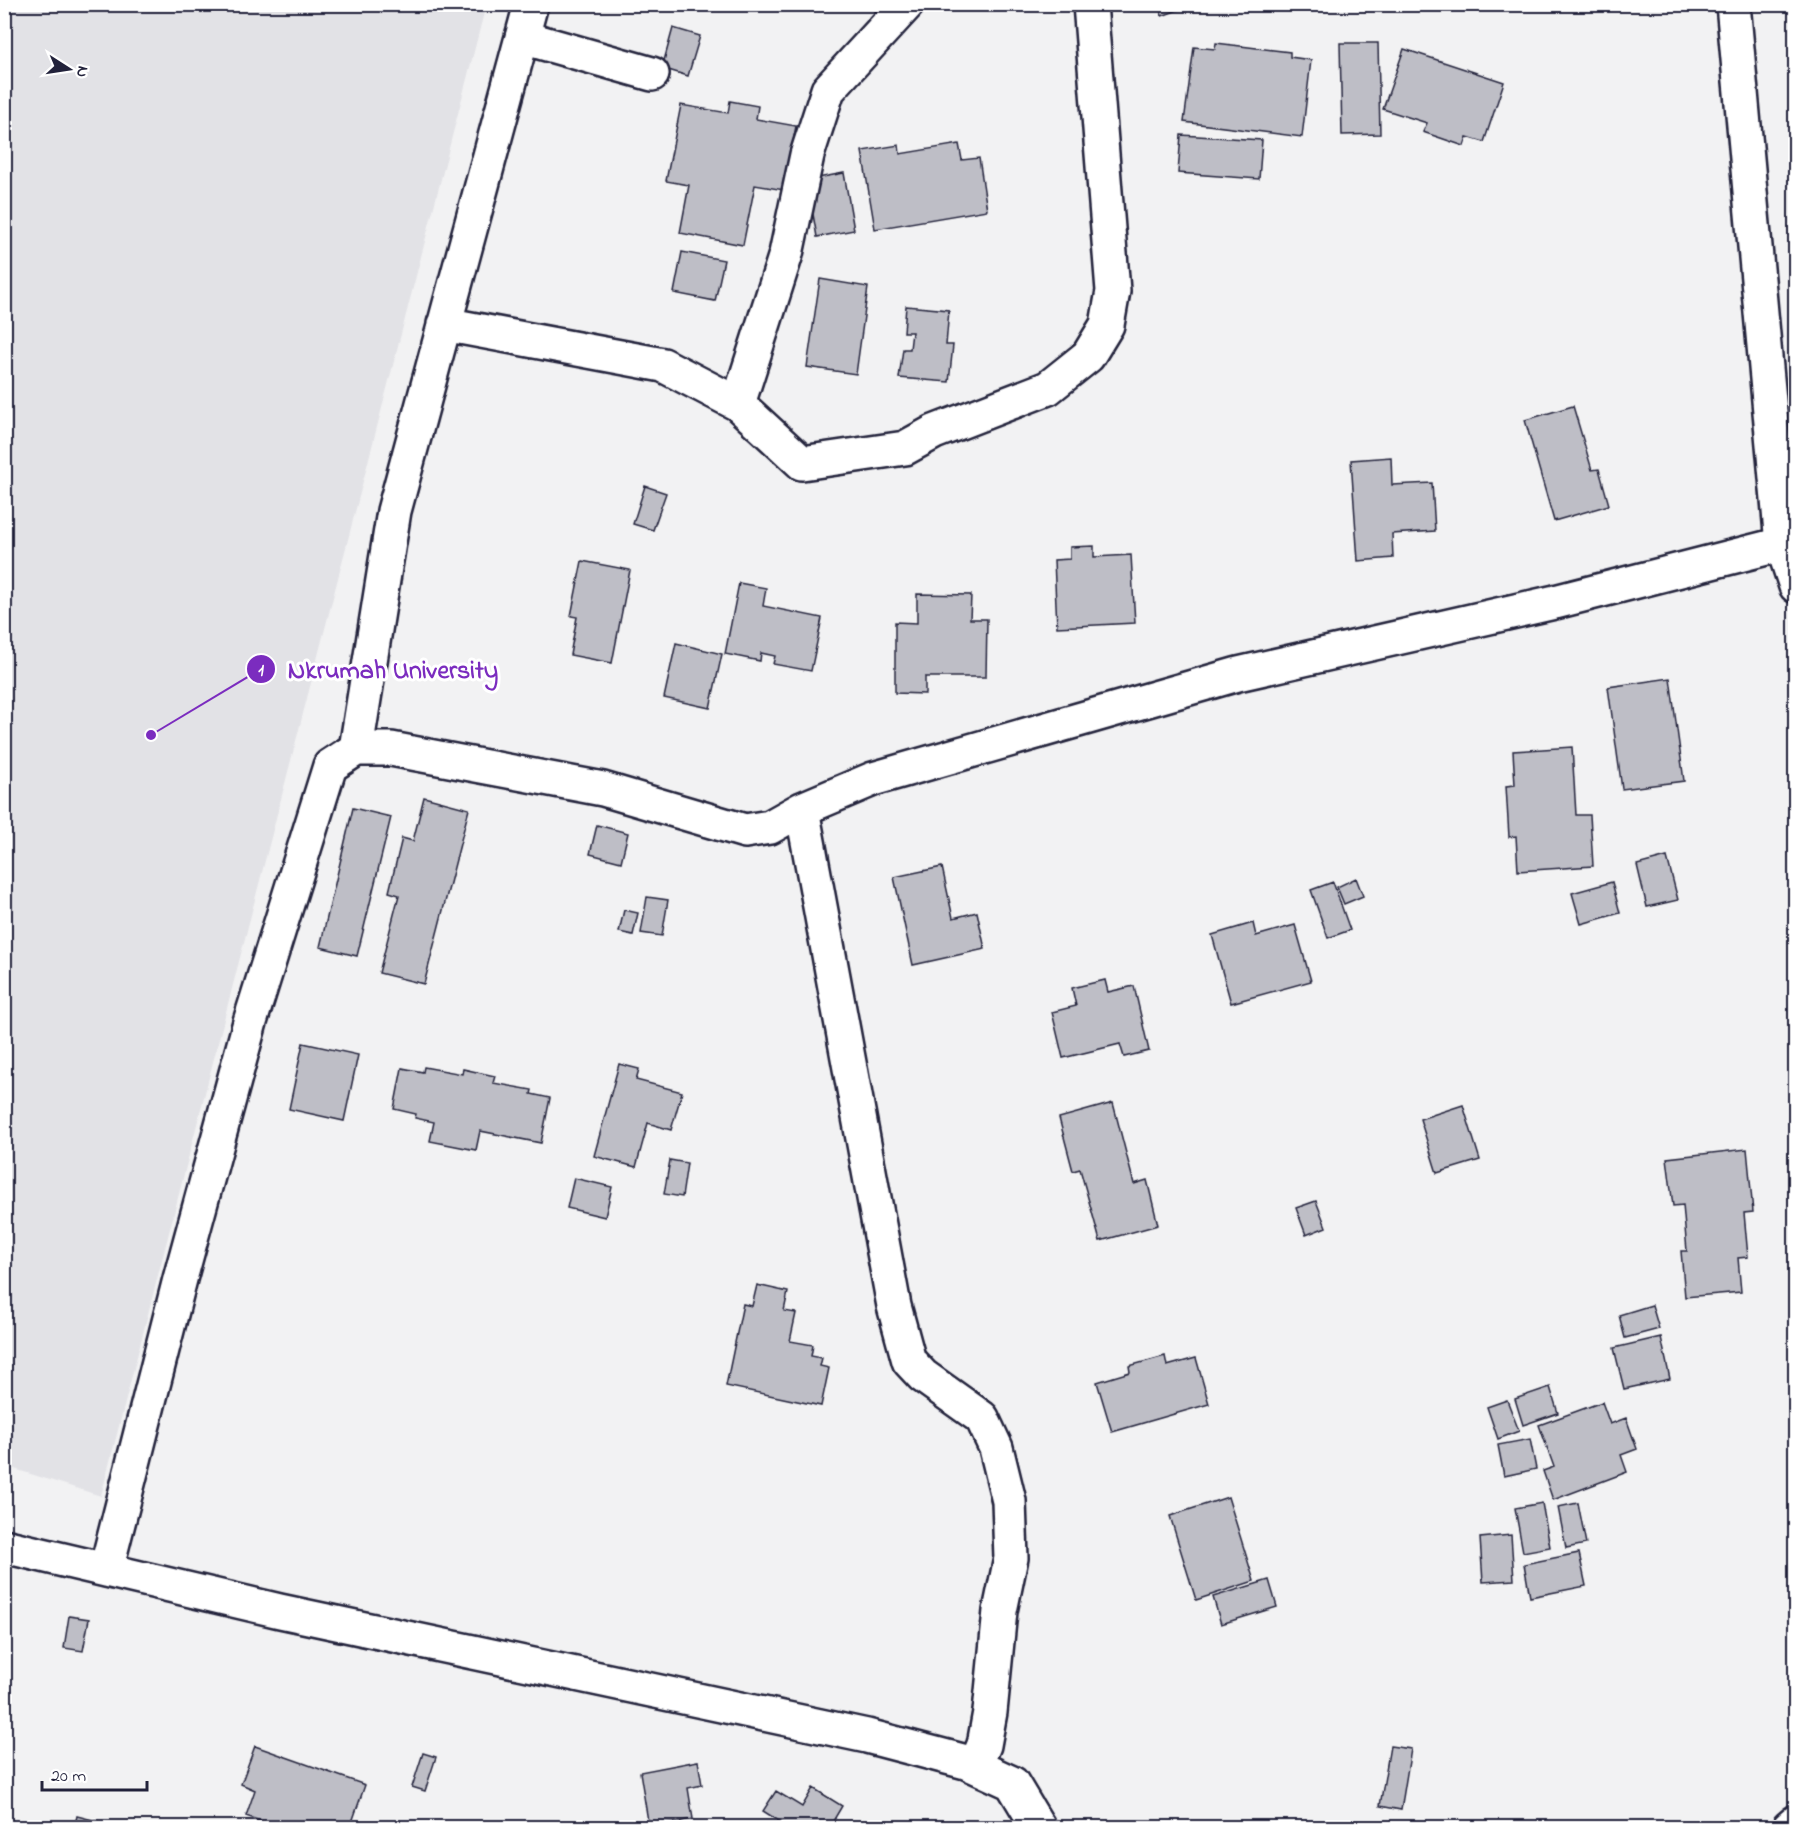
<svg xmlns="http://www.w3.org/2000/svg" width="1800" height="1832" viewBox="0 0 1800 1832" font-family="'Indie Flower',sans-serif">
<rect width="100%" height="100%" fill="#f2f2f3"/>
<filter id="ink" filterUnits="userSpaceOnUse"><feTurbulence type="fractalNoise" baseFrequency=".0167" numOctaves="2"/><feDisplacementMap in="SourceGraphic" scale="12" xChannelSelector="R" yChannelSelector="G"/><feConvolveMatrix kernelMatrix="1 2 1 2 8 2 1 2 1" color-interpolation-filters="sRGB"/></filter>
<g filter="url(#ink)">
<!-- built -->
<path fill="#e2e2e6" d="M4 5H486L101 1496 5 1466Z"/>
<!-- building -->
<path fill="#bebec6" stroke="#22223b" stroke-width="1.5" d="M1158 4H1194L1162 16Z
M1338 4H1453V11L1338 7Z
M673 28 700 36 688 76 662 68Z
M1216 43 1290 52V57L1311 60 1302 137 1184 122 1194 47 1215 49Z
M1340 43H1378L1380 134 1342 135Z
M1404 49 1504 82 1484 142 1467 137 1464 146 1423 132 1427 123 1383 109Z
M730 101 758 106 756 119 796 126 784 190 755 185 743 245 680 233 689 185 666 181 681 105 728 113Z
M1181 135 1262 140 1259 179 1178 173Z
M959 144 962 160 979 158 987 210 875 229 862 151 899 145 900 154Z
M844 173 854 230 817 237 807 180Z
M682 252 724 260 715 301 674 293Z
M820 279 868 287 856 374 807 367Z
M906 306 949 310 946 345H953L949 382 899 378 903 349H910L912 332H904Z
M1573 406 1592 470 1599 469 1609 505 1554 521 1525 420Z
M1391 457 1392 485 1432 483 1435 531 1392 534 1393 558 1358 561 1351 460Z
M645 486 666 493 653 530 633 524Z
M1094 546V557L1131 555 1135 623 1057 627 1054 560 1070 559V547Z
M582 561 630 570 612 663 570 655 577 617 571 616Z
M739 583 766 588 763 606 822 618 811 671 773 664 775 656 761 653 760 661 725 654Z
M917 594 971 595 970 619H987L986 677H925V694L895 693V622L917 623Z
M676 643 722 654 710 708 664 698Z
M1670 678 1684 781 1622 789 1608 687Z
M1572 747 1576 815H1590L1593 866 1518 871 1516 836 1509 837 1506 786 1515 785 1513 751Z
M424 797 469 809 424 984 379 973 399 895 389 892 402 838 413 841Z
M353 808 391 817 357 956 320 947Z
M597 825 628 833 621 862 590 854Z
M1667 857 1678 900 1647 907 1637 865Z
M942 867 953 918 977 912 985 949 913 965 894 877Z
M1356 878 1363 896 1344 904 1337 887Z
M1333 882 1350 930 1328 938 1311 890Z
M1612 882 1620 913 1581 924 1572 893Z
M647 897 668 900 662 936 641 933Z
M624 910 638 913 633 935 619 932Z
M1253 923 1256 936 1295 925 1311 981 1231 1003 1212 935Z
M1105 980 1108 992 1134 986 1149 1051 1124 1057 1120 1044 1063 1058 1052 1012 1076 1006 1072 988Z
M303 1043 358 1055 344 1121 289 1109Z
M619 1064 639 1069 636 1080 682 1092 671 1130 648 1123 636 1167 594 1156Z
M424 1067 462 1074 463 1069 495 1076 493 1083 532 1090 531 1094 550 1098 541 1143 480 1131 476 1150 430 1141 434 1122 415 1118 416 1114 394 1109 402 1068 423 1072Z
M1113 1103 1134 1184 1147 1180 1158 1225 1100 1241 1080 1169 1073 1171 1059 1118Z
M1463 1105 1480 1160 1437 1173 1420 1119Z
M1747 1149 1753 1212 1744 1213 1748 1257 1738 1258 1741 1292 1685 1297 1681 1251H1687L1683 1205 1673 1206 1667 1158Z
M670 1160 687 1163 682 1197 664 1194Z
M574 1178 612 1187 605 1217 567 1208Z
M1316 1201 1326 1227 1306 1235 1296 1208Z
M757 1285 788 1292 784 1311 796 1313 790 1341 813 1345 811 1356 822 1358 820 1366 829 1368 821 1406 726 1386 743 1304 752 1306Z
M1652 1305 1659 1329 1625 1338 1619 1315Z
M1661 1337 1670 1379 1624 1389 1614 1348Z
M1165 1356 1167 1366 1196 1358 1209 1404 1112 1432 1097 1382 1130 1372 1129 1366Z
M1550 1387 1558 1413 1523 1425 1515 1399Z
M1507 1400 1519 1431 1498 1439 1487 1407Z
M1602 1402 1610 1424 1626 1418 1637 1449 1621 1455 1627 1472 1553 1500 1543 1471 1554 1467 1539 1425Z
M1530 1439 1536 1469 1504 1476 1498 1445Z
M1228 1497 1254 1581 1196 1600 1170 1516Z
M1542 1503 1550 1547 1523 1552 1515 1508Z
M1578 1503 1586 1544 1566 1548 1558 1507Z
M1511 1535 1514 1580 1483 1582 1480 1538Z
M1579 1553 1586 1586 1530 1597 1524 1564Z
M1269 1580 1277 1607 1221 1624 1213 1597Z
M69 1616 89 1619 83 1651 64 1648Z
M255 1746 365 1785 350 1828H280L246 1816 255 1790 241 1784Z
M1390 1746 1411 1749 1401 1810 1380 1806Z
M423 1753 436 1757 425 1791 412 1787Z
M698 1761 702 1785 688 1788 693 1819 649 1827 640 1772Z
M813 1788 842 1806 829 1828H790L763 1811 776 1791 802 1807Z
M77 1816 101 1822 99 1828H74Z
M682 1823 683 1828H653Z"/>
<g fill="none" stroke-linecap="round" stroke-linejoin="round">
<defs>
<path id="minor" d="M522 37 652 74
M444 324 663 365 738 404 802 463 905 448 934 432 1048 388 1088 356 1107 325 1113 291 1090 4
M738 404 786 254 807 155 828 90 907 4
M356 749 394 511 531 4
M802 809 894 1306 909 1361 923 1376 982 1418 996 1448 1009 1501 1011 1558 1000 1611 990 1712 984 1745 975 1766
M4 1546 280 1611 867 1736 966 1762 1012 1783 1039 1828
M106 1570 180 1279 250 1022 330 766 356 749H391L603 789 745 831 770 827 802 809 873 779 1238 674 1555 602 1782 544
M1789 1828 1796 1822"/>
<path id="tertiary" d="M1733 4 1782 544 1796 586"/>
</defs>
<!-- minor casing -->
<use href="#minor" stroke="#22223b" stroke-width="38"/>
<!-- tertiary casing -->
<use href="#tertiary" stroke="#22223b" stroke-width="38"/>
<!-- minor -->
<use href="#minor" stroke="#fff" stroke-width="33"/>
<!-- tertiary -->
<use href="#tertiary" stroke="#fff" stroke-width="33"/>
</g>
</g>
<!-- callouts -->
<path fill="none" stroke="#7b2cbf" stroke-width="2" d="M151 735L261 669"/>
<g fill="#7b2cbf" stroke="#fff" stroke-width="2">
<circle cx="151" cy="735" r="6"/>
<circle cx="261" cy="669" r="15"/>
</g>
<g font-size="18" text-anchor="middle" font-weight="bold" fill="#fff">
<text x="261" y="675">1</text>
</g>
<g font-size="26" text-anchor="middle" font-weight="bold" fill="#7b2cbf" stroke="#fff" stroke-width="6" stroke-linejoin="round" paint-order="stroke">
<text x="393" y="678">Nkrumah University</text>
</g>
<!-- margin -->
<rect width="1800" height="1832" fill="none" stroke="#fff" stroke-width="24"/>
<rect x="12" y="12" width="1776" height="1808" fill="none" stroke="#22223b" stroke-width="2" filter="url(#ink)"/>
<!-- north arrow -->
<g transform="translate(69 69) rotate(102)" stroke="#ffffff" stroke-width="4.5" paint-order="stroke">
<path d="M0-4.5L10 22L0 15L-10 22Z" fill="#22223b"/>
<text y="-9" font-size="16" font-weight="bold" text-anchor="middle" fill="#22223b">N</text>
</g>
<!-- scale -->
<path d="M42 1781v9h105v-9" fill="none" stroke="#22223b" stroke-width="3"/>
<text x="51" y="1781" font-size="18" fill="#22223b" stroke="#ffffff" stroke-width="4.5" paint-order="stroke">20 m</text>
</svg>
